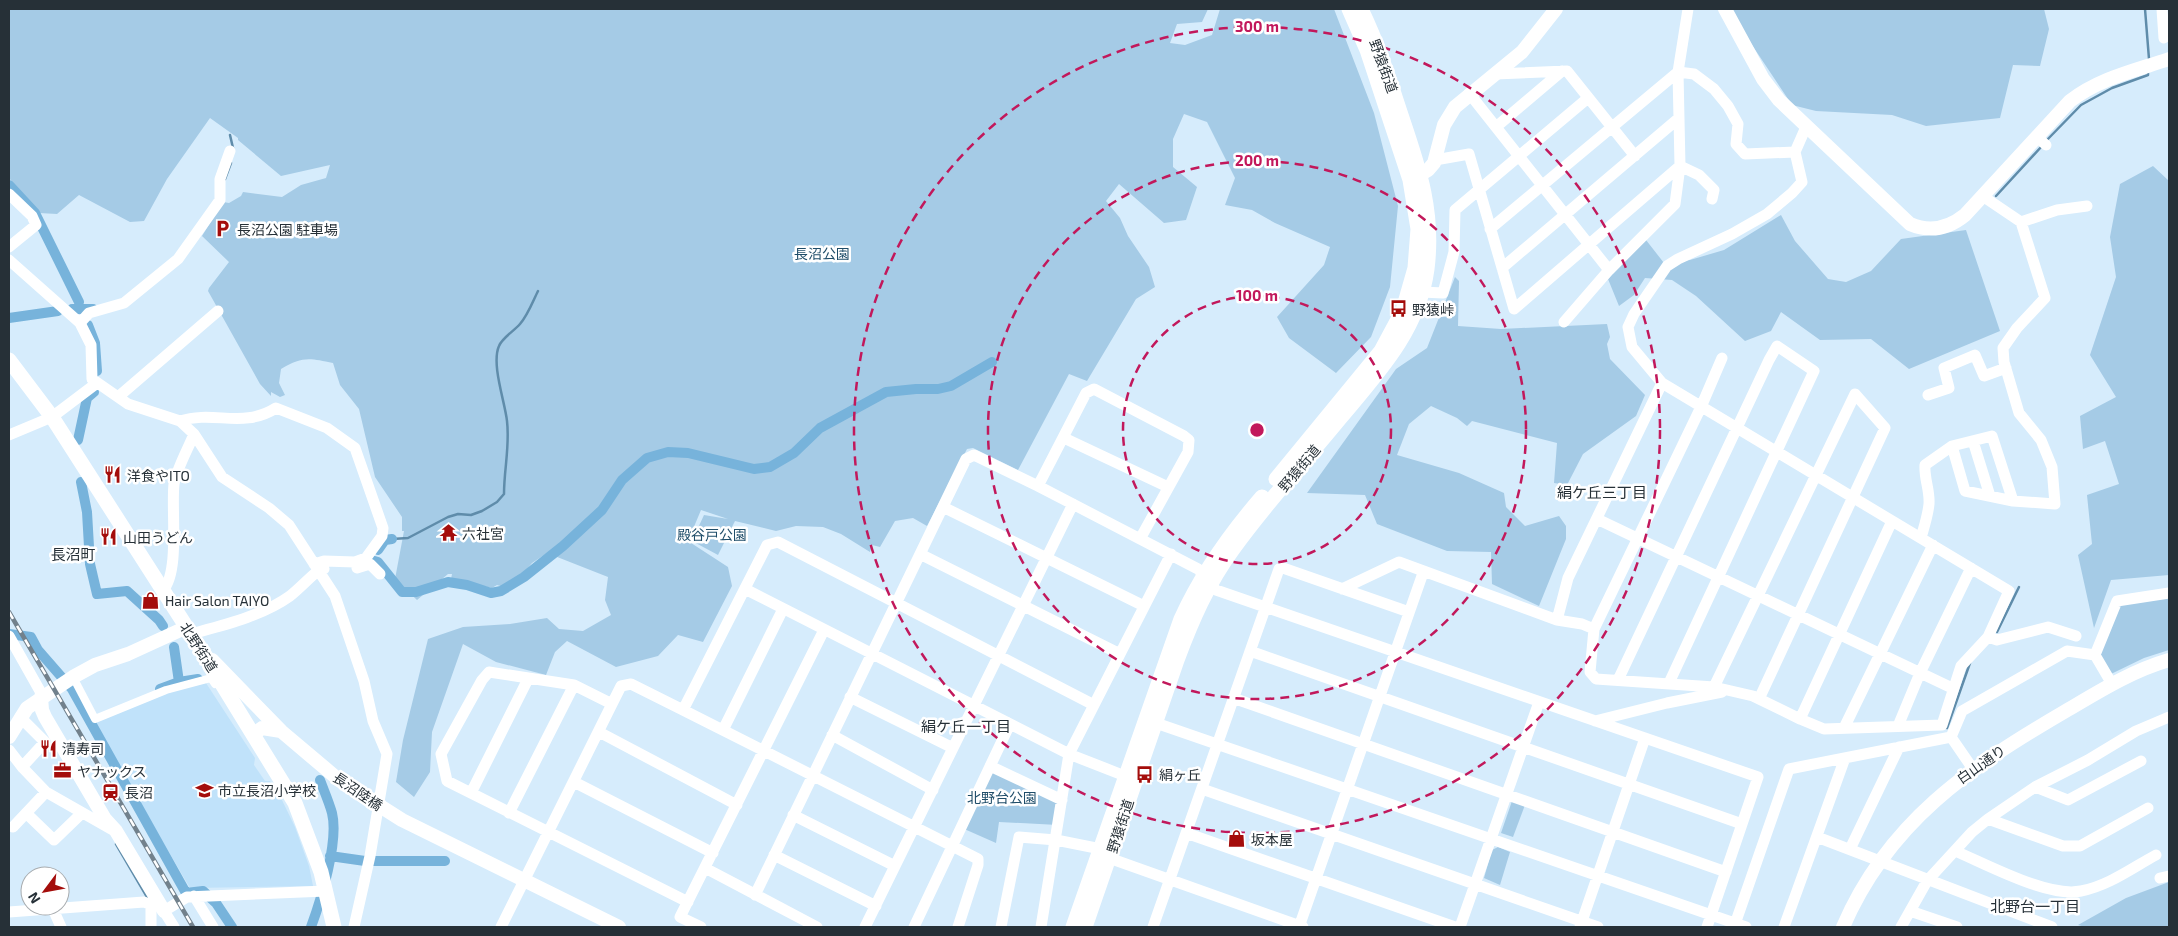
<svg xmlns="http://www.w3.org/2000/svg" width="2178" height="936" viewBox="0 0 2178 936" font-family="'Exo 2','Noto Sans JP',sans-serif">
<rect width="100%" height="100%" fill="#d6ecfc"/>
<!-- built -->
<path fill="#c0e2fa" d="M206 683 255 758 254 765 265 781H270L281 798 295 827 309 866 313 886 190 888 93 723 176 690Z"/>
<!-- green -->
<path fill="#a5cbe6" d="M9 9H1208L1202 22 1177 24 1170 43 1185 45 1212 35 1220 9H1334L1374 113 1398 206 1390 287 1371 337 1336 373 1289 338 1277 317 1324 265 1330 247 1275 223 1252 210 1225 205 1235 178 1207 122 1184 114 1173 139V167L1197 187 1186 220 1164 223 1119 184 1106 201 1120 218 1128 236 1149 267 1155 287 1136 299 1087 381 1069 374 1018 470 973 448 967 449 927 526 913 518 895 521 880 547 872 545 870 552 841 534 823 527 796 526 776 531 735 521 718 555 692 541 704 515 728 519 701 510 688 541 728 567 732 586 703 642 678 635 658 656 616 667 567 641 555 652 546 675 496 662 463 644 432 732 430 772 414 797 396 782 403 740 428 639 463 627 510 624 547 618 559 629 583 631 611 615 605 600 608 577 547 553 532 563 510 589 497 585 492 588 451 579 452 574H448L417 600 395 579 404 531H402V517L375 477 359 409 340 385 333 363C310 358 302 356 281 369L279 383 285 395 280 397 271 392V396L260 384 208 291 209 288 229 262 202 236 223 202 229 203 241 196 243 192 282 197 301 185 326 178 330 165 281 176 238 140V138L210 118 167 179 144 221 130 222 79 195 57 214 39 213 9 178Z
M1728 9H2044L2049 29 2040 66 2013 65 2000 118 1926 126 1892 115 1816 111 1792 105Z
M2153 166 2169 181V575L2111 580 2094 628 2078 555 2092 544 2087 495 2119 484 2105 441 2083 449 2080 416 2116 397 2090 355 2116 277 2110 237 2120 184Z
M1781 215 1795 241 1828 279 1846 282 1871 271 1901 239 1966 230 2000 331 1909 369 1871 339 1820 340 1781 312 1771 331 1745 341 1696 296 1672 280 1645 278 1634 295 1619 306 1608 279 1646 240 1664 263 1690 260 1724 250Z
M1455 277 1459 281 1458 326 1501 329 1607 324 1610 337 1607 344 1610 359 1645 395 1636 416 1583 454 1567 485 1554 483 1557 443 1472 421 1467 426 1457 418 1431 406 1409 424 1397 455 1459 473 1504 493 1506 507 1525 526 1559 516 1566 526V539L1539 606 1492 584 1491 552 1447 551 1377 524 1365 495 1307 493 1396 369 1427 348Z
M2169 598V650L2144 658 2111 674 2098 656 2120 604Z
M990 766 1062 800 1058 825 999 822 996 843 962 828Z
M1512 801 1525 805 1513 837 1501 833Z
M1498 847 1510 852 1500 885 1484 878 1492 850Z
M2169 882V927H2085L2078 925 2126 898Z"/>
<g fill="none" stroke-linecap="round" stroke-linejoin="round">
<!-- stream -->
<path stroke="#5f8caa" stroke-width="2.5" d="M2145 9 2149 59
M230 135 233 148
M2045 142 2081 105 2112 88 2148 75V70
M225 179 231 163
M1996 196 2042 146
M392 539 408 538 448 517 458 514 471 515 482 511 497 502 504 494C504 469 510 446 507 421 505 402 491 364 499 346 502 338 514 331 520 324 528 315 533 301 538 291
M1997 632 2019 587
M1947 728 1970 663
M116 844 147 897"/>
<!-- canal -->
<path stroke="#77b3db" stroke-width="10" d="M9 185 35 213 79 302
M72 309H93
M9 318 58 311
M88 325 95 343 97 371
M78 440 87 398 94 392
M81 482 87 512 90 564 97 594 127 591 159 620 163 626
M378 550 385 540 392 539
M371 560 378 562 402 592H416L448 582 467 585 491 593 501 591 524 577 563 546 602 510 622 480 647 458 668 452 688 453 754 469 770 467 794 453 820 428 886 392 916 389H938L951 386 992 362
M9 634 31 637 38 650 72 689 186 893 203 891 216 903 232 927
M174 647 179 682
M160 689 179 682 198 679
M330 856 365 861H445
M311 927C321 900 339 841 332 813 329 802 324 791 320 780"/>
<!-- pedestrian -->
<path stroke="#fff" stroke-width="8" d="M73 677 95 719 166 690 211 678 215 684"/>
<!-- minor -->
<path stroke="#fff" stroke-width="11" d="M2162 9 2164 38
M1495 74 1567 71 1635 156
M1469 93 1609 270
M1496 127 1562 71
M2037 137 2046 145
M1435 160 1469 154 1514 309 1680 166
M1680 166 1699 175 1714 190 1712 199
M9 194 32 216 36 225 9 247
M1984 197 2021 222
M1490 229 1678 72 1688 9
M9 260 80 323 91 345 92 379 128 404 180 421 194 434 222 477 269 508 289 525 335 596 364 681 373 721 387 754 370 856 354 927
M1502 268 1679 118
M1422 292 1443 293 1454 252 1455 210 1588 98
M1564 322 1609 270 1675 204 1680 166 1678 72 1694 74 1714 89 1728 106 1738 124 1736 144 1745 154 1795 152
M80 323 89 313 124 303 178 259 220 200V179L230 151
M1722 358 1701 407 1594 629 1590 672 1596 679 1714 687 1753 696 1800 719 1824 729 1942 725 1961 666 1988 637 2009 591 1662 383 1632 347 1628 327 1634 314 1667 266 1678 259 1732 234 1767 214 1792 193 1802 182 1795 152 1806 127
M1928 395 1949 388 1944 368 1975 355 1984 376 2006 368
M118 397 218 311
M180 421C214 410 243 429 276 408L327 428 355 448 383 528 382 536 366 558 355 562 324 561 314 564
M9 435 52 417 97 383
M1064 438 1168 487
M1973 441 1990 496
M1952 446 1965 491 2013 501 2055 504 2052 467 2041 440 2019 413 2004 362 2003 348 2017 328 2045 298 2021 222 2057 210 2087 206
M1038 486 1086 393 1094 389 1184 436 1189 440 1188 452 1140 539
M943 507 1144 606
M1597 519 1952 688
M1921 538C1924 527 1928 515 1929 504 1930 490 1924 479 1925 465L1952 446 1992 436 2013 501
M920 554 1120 654
M357 568 370 564 380 574
M1279 569 1283 568 1409 612
M745 589 1069 754 1125 776
M1342 589 1399 562 1557 620 1568 578 1662 383
M163 590C180 572 171 509 174 484 177 468 188 449 194 434
M1557 620 1582 624 1594 629
M191 634C224 625 262 616 290 596 300 588 309 578 319 570L324 569
M9 636 40 691 41 697
M1988 637 1997 640 2048 627 2076 636
M1250 651 1742 824
M2095 655 2117 601 2169 593
M2095 655 2112 684
M1618 680 1769 360 1777 346 1814 371 1669 683
M1714 687 1855 394 1885 428 1759 699
M850 697 953 748
M1233 698 1726 872
M683 710 978 859V865L958 927
M20 717 45 742 22 767
M1800 719 1892 521
M1150 721 1746 927
M1595 721 1667 703 1722 692
M1898 726 1920 673 1971 568
M1844 728 1933 545
M723 730 783 609
M599 732 737 805
M832 735 933 790
M1951 737 1973 769
M9 750 23 768 46 792 111 829
M990 766 1062 800
M574 782 713 853
M2035 787 2068 800 2141 761
M1202 789 1598 927
M471 793 528 679
M26 813 54 840 82 813
M509 813 574 685
M793 815 895 866
M1988 819 2063 846H2080L2148 808
M13 827 46 792
M1186 833 1455 927
M1817 837 2052 927
M1850 849 1899 747
M1955 851C1986 864 2048 898 2081 891 2108 886 2132 868 2156 855
M774 855 876 906
M1109 858 1303 927
M705 868 817 927
M2160 878 2169 876
M755 895 966 459 974 455 1038 486 1198 569 1216 590 1758 777 1707 927
M194 896 213 927
M688 902 447 781 441 754 482 680 489 672 574 685 612 704 621 686 631 684 683 710 767 545 778 542 1094 705
M53 909 61 927
M1910 911 1957 927
M9 912 144 902 151 905 158 901
M151 927V905
M174 927 164 911 187 897 326 891
M501 927 612 704
M701 927 680 917 824 630
M865 927 1073 504
M914 927 1010 724
M1001 927 1019 837 1056 840 1101 849
M1041 927 1069 754 1171 554
M1153 927 1279 569
M1299 927 1423 573
M1460 927 1539 702
M1580 927 1645 738
M1734 927 1789 769 1951 737 1962 711 2067 651 2095 655
M1784 927 1845 758
M1901 927 1927 881 1972 832 1988 819 2035 787 2088 760 2136 731 2169 717"/>
<!-- tertiary -->
<path stroke="#fff" stroke-width="14" d="M1725 9 1763 79 1779 100 1910 224C1931 233 1949 228 1965 215L2070 101C2100 78 2134 71 2169 59
M1411 180 1428 170 1434 163 1444 125 1455 107 1522 52 1556 9
M212 660 281 731
M41 697 42 710 45 717 105 819 116 831 164 911
M254 734 262 728 281 731 339 780 402 820 619 927
M9 737 27 708 73 677 95 665 128 654 187 627
M1843 927C1888 822 1970 767 2064 712 2098 692 2131 671 2169 660"/>
<!-- secondary -->
<path stroke="#fff" stroke-width="15" d="M9 360 52 417 198 645 295 803 321 872 334 927
M1276 479 1381 351 1403 310 1415 268 1418 229 1410 180 1367 50 1349 9
M1073 927 1181 619C1202 573 1229 535 1262 497
M1085 927 1177 660C1192 620 1208 583 1233 549 1266 503 1305 461 1341 417 1378 373 1419 329 1427 269 1434 213 1420 171 1402 118 1390 81 1378 44 1361 9"/>
<defs>
<path id="rail" d="M9 612 193 927"/>
</defs>
<!-- rail casing -->
<use href="#rail" stroke="#72818c" stroke-width="4.5"/>
<!-- rail -->
<use href="#rail" stroke="#fff" stroke-width="2.5" stroke-dasharray="8" stroke-linecap="butt"/>
</g>
<!-- distance rings -->
<g fill="none" stroke="#c2185b" stroke-width="2.5" stroke-dasharray="9 6">
<circle cx="1257" cy="430" r="134"/>
<circle cx="1257" cy="430" r="269"/>
<circle cx="1257" cy="430" r="403"/>
</g>
<!-- icons -->
<defs>
<symbol id="parking-bare" viewBox="-9 -9 18 18"><path d="M-3.5-5.5H1a3.5 3.5 0 0 1 0 7H-1V5.5H-3.5ZM-1-3.4V-.6H.8a1.4 1.4 0 0 0 0-2.8Z" fill="#a40d0b" stroke="#fff" stroke-width="2.5" paint-order="stroke"/></symbol>
<symbol id="bus-bare" viewBox="-9 -9 18 18"><path d="M-5-6H5V4H4V6H2V4H-2V6H-4V4H-5ZM-3.5-4V0h7V-4ZM-3.5 1.2v1.5H-2V1.2ZM2 1.2v1.5H3.5V1.2Z" fill="#a40d0b" stroke="#fff" stroke-width="2.5" paint-order="stroke"/></symbol>
<symbol id="restaurant-bare" viewBox="-9 -9 18 18"><path d="M-5-6h1v4h1v-4h1v4h1v-4h1v5L-1.5 .5V6h-2V.5L-5-1ZM5-6V6H3V1.5H1.5Q1.5-4 5-6Z" fill="#a40d0b" stroke="#fff" stroke-width="2.5" paint-order="stroke"/></symbol>
<symbol id="temple-bare" viewBox="-9 -9 18 18"><path d="M0-6L5-2H3V0L6.5 2.5H4V6H1.5V3h-3V6H-4V2.5H-6.5L-3 0V-2H-5Z" fill="#a40d0b" stroke="#fff" stroke-width="2.5" paint-order="stroke"/></symbol>
<symbol id="shop-bare" viewBox="-9 -9 18 18"><path d="M-5-2.5h2.3a2.7 3.5 0 0 1 5.4 0H5L5.5 6h-11ZM-1.5-2.5h3a1.5 2.3 0 0 0-3 0Z" fill="#a40d0b" stroke="#fff" stroke-width="2.5" paint-order="stroke"/></symbol>
<symbol id="office-bare" viewBox="-9 -9 18 18"><path d="M-6-3h4V-5.5h4V-3h4V5H-6ZM-1-4.5V-3h2v-1.5ZM-6 0V1H6V0Z" fill="#a40d0b" stroke="#fff" stroke-width="2.5" paint-order="stroke"/></symbol>
<symbol id="school-bare" viewBox="-9 -9 18 18"><path d="M0-5L7-2L0 1L-7-2ZM-4 1L0 2.5L4 1V4Q0 6-4 4Z" fill="#a40d0b" stroke="#fff" stroke-width="2.5" paint-order="stroke"/></symbol>
<symbol id="station-bare" viewBox="-9 -9 18 18"><path d="M-3-6H3Q5-6 5-4V2Q5 4 3 4L4.5 6H3L1.5 4h-3L-3 6H-4.5L-3 4Q-5 4-5 2V-4Q-5-6-3-6ZM-3.5-4v3h7v-3ZM-3.5 1v1.5H-2V1ZM2 1v1.5H3.5V1Z" fill="#a40d0b" stroke="#fff" stroke-width="2.5" paint-order="stroke"/></symbol>
</defs>
<g fill-rule="evenodd">
<use href="#parking-bare" x="210" y="216" width="25" height="25"/>
<use href="#bus-bare" x="1386" y="296" width="25" height="25"/>
<use href="#restaurant-bare" x="100" y="462" width="25" height="25"/>
<use href="#temple-bare" x="436" y="520" width="25" height="25"/>
<use href="#restaurant-bare" x="96" y="524" width="25" height="25"/>
<use href="#shop-bare" x="138" y="588" width="25" height="25"/>
<use href="#restaurant-bare" x="36" y="736" width="25" height="25"/>
<use href="#office-bare" x="50" y="758" width="25" height="25"/>
<use href="#bus-bare" x="1132" y="762" width="25" height="25"/>
<use href="#school-bare" x="192" y="778" width="25" height="25"/>
<use href="#station-bare" x="98" y="780" width="25" height="25"/>
<use href="#shop-bare" x="1224" y="826" width="25" height="25"/>
</g>
<g text-anchor="middle" dominant-baseline="central" stroke-width="5" stroke-linejoin="round" paint-order="stroke">
<!-- street labels -->
<g font-size="14" fill="#263037" stroke="#fff">
<text transform="translate(1384 66) rotate(70)">野猿街道</text>
<text transform="translate(1299 468) rotate(-50)">野猿街道</text>
<text transform="translate(199 647) rotate(57)">北野街道</text>
<text transform="translate(1981 764) rotate(-35)">白山通り</text>
<text transform="translate(358 791) rotate(34)">長沼陸橋</text>
<text transform="translate(1120 826) rotate(-72)">野猿街道</text>
</g>
<!-- poi labels -->
<g font-size="14" fill="#263037" stroke="#fff" text-anchor="start">
<text x="237" y="229">長沼公園 駐車場</text>
<text x="1412" y="309">野猿峠</text>
<text x="127" y="475">洋食やITO</text>
<text x="462" y="533">六社宮</text>
<text x="123" y="537">山田うどん</text>
<text x="165" y="600">Hair Salon TAIYO</text>
<text x="62" y="748">清寿司</text>
<text x="77" y="771">ヤナックス</text>
<text x="1159" y="774">絹ヶ丘</text>
<text x="218" y="790">市立長沼小学校</text>
<text x="125" y="792">長沼</text>
<text x="1251" y="839">坂本屋</text>
</g>
<!-- park labels -->
<g font-size="14" fill="#1f4d69" stroke="#fff">
<text x="822" y="253">長沼公園</text>
<text x="712" y="534">殿谷戸公園</text>
<text x="1002" y="797">北野台公園</text>
</g>
<!-- neighbourhood labels -->
<g font-size="15" fill="#263037" stroke="#fff">
<text x="1602" y="492">絹ケ丘三丁目</text>
<text x="73" y="554">長沼町</text>
<text x="966" y="726">絹ケ丘一丁目</text>
<text x="2035" y="906">北野台一丁目</text>
</g>
</g>
<circle cx="1257" cy="430" r="8" fill="#c2185b" stroke="#fff" stroke-width="2.5"/>
<g font-size="15" text-anchor="middle" font-weight="bold" fill="#c2185b" stroke="#fff" stroke-width="5" stroke-linejoin="round" paint-order="stroke">
<text x="1257" y="32">300 m</text>
<text x="1257" y="166">200 m</text>
<text x="1257" y="301">100 m</text>
</g>
<!-- border -->
<rect width="2178" height="936" fill="none" stroke="#263037" stroke-width="20"/>
<!-- north arrow -->
<g transform="translate(45 891) rotate(238)"><circle r="24" fill="#ffffff" stroke="#a8acaf"/>
<path d="M0-4L9 19L0 12L-9 19Z" fill="#a40d0b"/>
<text y="-8" font-size="14" font-weight="bold" text-anchor="middle" fill="#263037">N</text>
</g>
</svg>
